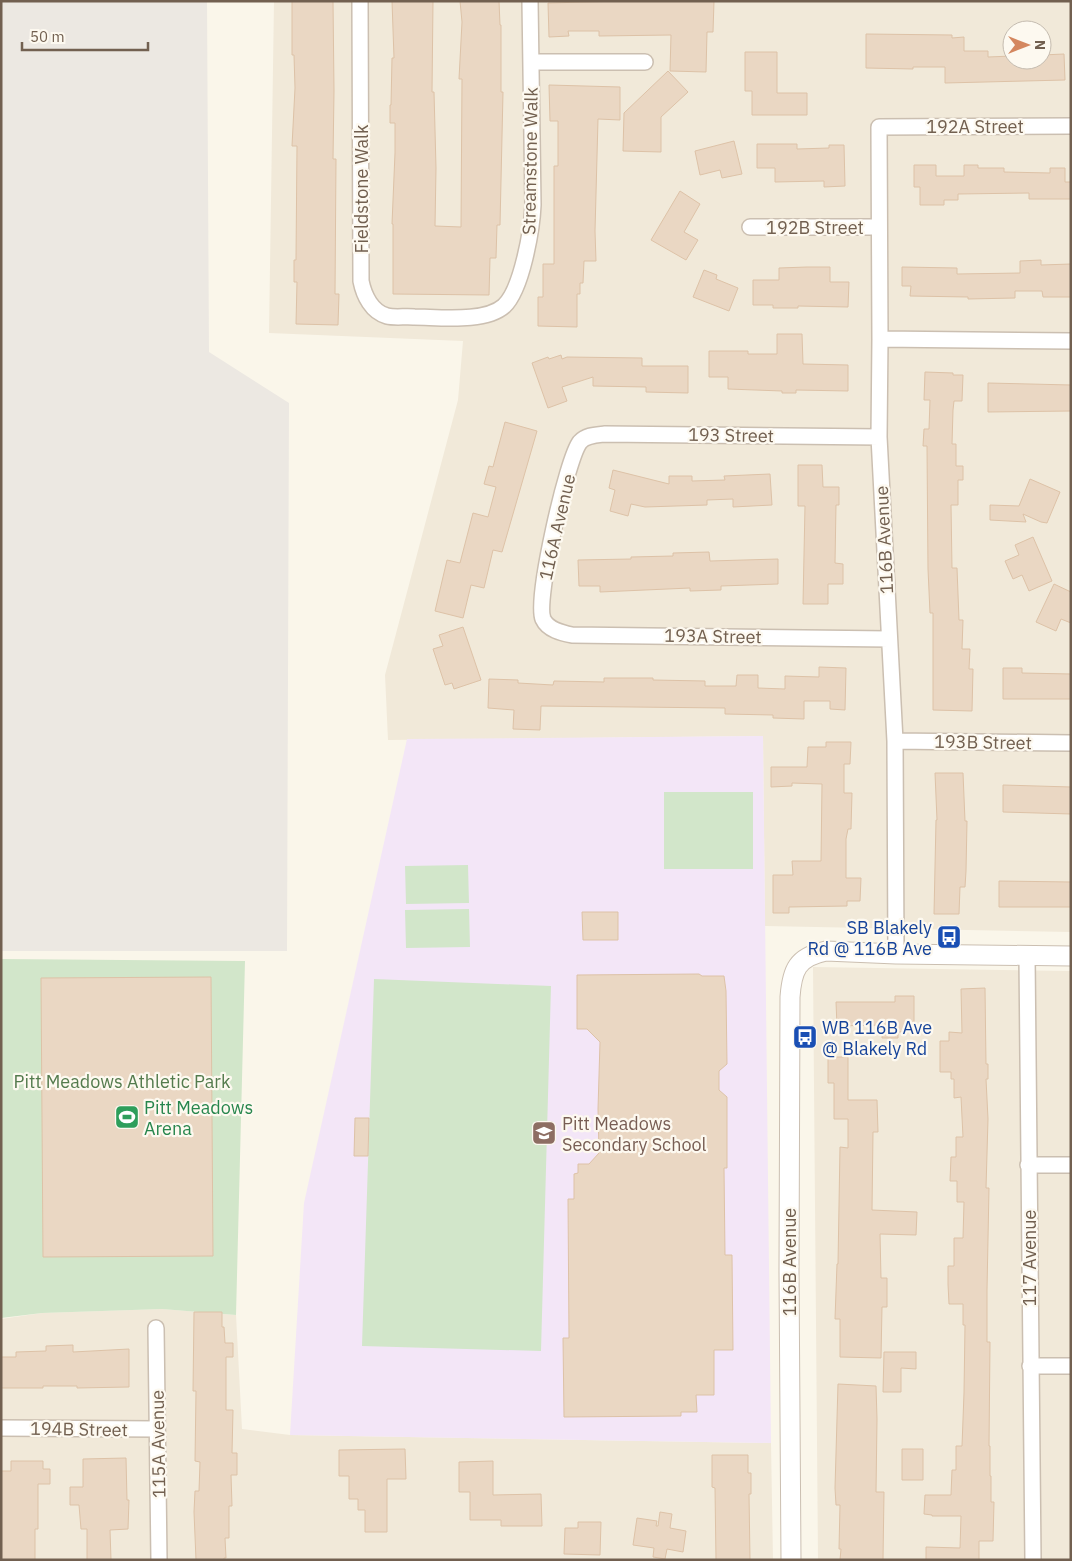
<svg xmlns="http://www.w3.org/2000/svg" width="1072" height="1561" viewBox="0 0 1072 1561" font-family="'IBM Plex Sans',sans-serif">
<rect width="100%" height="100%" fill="#faf6ea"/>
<!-- residential -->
<path fill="#f1e9d9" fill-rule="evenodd" d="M274 1H1071V932L765 926 763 736 388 740 385 675 458 400 463 341 269 333ZM1012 30H1042V60H1012Z
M813 967 1071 971V1560H818Z
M162 1309 236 1315 242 1429 290 1435 771 1443 773 1560H1V1319L42 1313Z"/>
<!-- industrial -->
<path fill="#ece8e2" d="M1 1H207L209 352 289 403 287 951H1Z"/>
<!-- education -->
<path fill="#f3e6f7" d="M763 736 771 1443 290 1435 304 1203 407 739Z"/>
<!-- green -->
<path fill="#d2e6ca" d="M664 792H753V869H664Z
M468 865 469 903 406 904 405 866Z
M469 909 470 947 406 948 405 910Z
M1 959 245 961 236 1315 162 1309 42 1313 1 1318Z
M374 979 551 986 541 1351 362 1346Z"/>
<!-- building -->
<path fill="#ead7c3" stroke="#ddc2a7" d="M292 1H333L334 91 333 159H336L335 294H339L338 325 296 324 297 282H294V260H296L297 146H292L295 88 294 55H292Z
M392 1H433L432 92H434L436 168 435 226 461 227 462 79H459L462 22 460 1H499L500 25H501V92H503L500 225H497L496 258H490L489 295 393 294V224H392L395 153V123H390V105H391L392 58H394Z
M622 1H714L713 32H707L706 72 670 71 671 35 599 36V31H568L569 36 549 37 548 3Z
M866 34 952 35V38L964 37V51H988V57L1012 56V60H1042V55L1064 54 1065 80 945 83V67H913V69L866 68Z
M745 52H777V93H807V115H752V91H745Z
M668 71 688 92 661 117V152L623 151 624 113Z
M549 85 620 87V120L598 119 595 231 596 261H584L583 283H580V294H577V327L538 326V297H543V264H554V166H558V121H550Z
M734 141 742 174 722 178 720 170 700 175 695 151Z
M757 144H797V149L829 148V145H844L845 186 824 187V181L775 182V168H757Z
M914 165H936V176H964V165H978V168H1004V172L1050 173V168H1065V182H1071V199H1029V193L958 194V200H944V205H920V187H914Z
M680 191 700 204 684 232 698 240 686 260 651 240Z
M1041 260V265L1071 264V297H1043L1042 291H1015V298L968 299V297L910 296 911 286H902V267L957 268V274L1020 273V261Z
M807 267H830V282H849L848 307 798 306V308H773V305H753V280H779V268Z
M704 270 717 275 716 279 738 288 729 311 693 297Z
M777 334H802L803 364 848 365V391L796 390V393H782V391L728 389V377H709V351H748V354H777Z
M561 355 562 359 567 357 642 358V366H688V393L646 392V387L593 386V377L562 387 567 401 548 408 532 363 548 357 549 359Z
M925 372 953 373V375H963L962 401H954L953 410 952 444H956V466H963V480H958V505H951L952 568H957L959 620H963L962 649H970L969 669H973L972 711 933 710V613H930L928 569 927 446H923L924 429H929L930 400H924Z
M988 383 1071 385V411L988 412Z
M505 422 537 431 502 552 493 550 484 588 471 585 463 618 435 611 447 560 460 563 473 513 488 517 496 487 484 484 489 466 493 467Z
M798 465H822L823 487H839V505H836L835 563 843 564V584H828V604H803L805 506H798Z
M613 470 669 484V476H692V481L725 480 724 476 770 474 772 505 733 507V499L707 500V505L645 507 631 504 628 516 610 511 615 490 609 488Z
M1030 479 1060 492 1047 523 1041 522 1023 514 1026 522 990 520V505L1019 506Z
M1033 537 1052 581 1029 591 1022 575 1013 579 1005 561 1019 555 1015 545Z
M709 552 710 561 778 559V584L721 586V590L690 591V588L600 592V586H579L578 560 631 559V557L673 556V553Z
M1054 584 1071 592V623L1061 619 1056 631 1036 622Z
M463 627 481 680 454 689 452 683 445 685 433 649 443 646 439 635Z
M819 667 846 668 845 710 830 709V701H804V719L773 718V715L725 714V708L541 706 540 730 513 729 514 710 488 708 489 679 518 680V683L553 685 554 681 604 682V678H653V680L705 681V686H736L737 675H758V688L785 689V676L819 677Z
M1003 668H1022V673L1071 674V699H1003Z
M826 742H851L850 764H844V793H852L851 829H848L846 839V878H861L860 901H847V906L789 907V913H773V875H793L792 861H821L822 784 792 783V786L771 787V767H807L808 747H826Z
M935 773H963L965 821H967L966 871 965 887H960L959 914H934L936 820H937Z
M1003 785 1071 787V814L1003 812Z
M999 881 1071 882V907H999Z
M582 912H618V940H583Z
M699 974 702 976H724L726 991 727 1064 719 1071V1090L727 1097V1168H724L725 1255H732L733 1350H714V1395H696L697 1412H681V1416L564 1417 563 1338H569L568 1199H574V1174L578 1173V1164H589L599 1153 598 1109 600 1042 587 1029H577V975Z
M211 977 213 1256 43 1257 41 978Z
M985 988 986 1064H988V1079H986L988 1119 986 1188H989L987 1290V1342H990L989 1446H990V1476H991V1502H994L993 1541H979V1560H926V1547L960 1548 961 1516H932V1515L924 1514 925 1495H951L952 1470H956V1446H962L964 1393 965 1325H963V1304H949L948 1284V1266H954V1238H963L964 1202H957V1181H950L951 1157H956V1137H963L961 1097 954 1098V1079H951V1072H940V1041H949V1032L962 1033 961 989Z
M895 996H914V1031L898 1032V1038H882V1025L837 1026 836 1002H895Z
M828 1057H848V1100H877L878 1132H873L872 1210 917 1212 916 1235 880 1234 881 1278H887V1307H882L881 1358 840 1357V1319H835L837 1264H838L840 1147 848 1148V1119H834V1083H828Z
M355 1118H369L368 1156H354Z
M194 1312H222V1327H224L225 1343H233V1357H226V1410H233L232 1453H237V1475H231L232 1506H229V1538H225L226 1558H224V1560H196L194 1512 195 1491H199L200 1462 195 1461 196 1391H193Z
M73 1345V1352L129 1349V1387L77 1388V1386H43V1388H1V1357H16V1352L46 1351V1346Z
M884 1352H916V1369L901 1368V1392H883Z
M838 1384 876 1386 877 1419 876 1492H884L883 1560H840L841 1549H839L840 1505H836L835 1488Z
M405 1449 406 1479H387V1532H365V1510H358V1499H349V1476H339V1450Z
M902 1449H923V1480H902Z
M712 1455H748V1473H751V1494H749L750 1560H716L715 1488 712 1487Z
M126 1458 127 1500H129L128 1529 110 1530 111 1560H87V1529H81L79 1505H70V1487H83V1459Z
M11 1461H43V1469H50V1484H38V1529H35V1560H1V1471H11Z
M493 1461V1495L541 1494 542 1526H501V1520H470V1492H459V1462Z
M660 1512 672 1514 670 1528 686 1531 683 1552 667 1549 665 1559 653 1557 654 1548 633 1545 637 1518 657 1521 656 1526H658Z
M578 1522H601L600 1555 564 1554 565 1528H578Z"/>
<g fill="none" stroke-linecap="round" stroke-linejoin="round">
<defs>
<path id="minor" d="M360 1 361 281C364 296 372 312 387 316 395 318 406 316 414 317 438 317 485 323 504 306 522 289 532 229 533 205L530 1
M531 62H645
M750 227H879
M880 339 1071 341
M879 437 605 434C596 435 586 435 580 442 567 458 535 600 543 619 548 630 562 633 572 635L889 639
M895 741 1071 743
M896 954 895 741 879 437 880 339 879 127 1071 126
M1027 956 1033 1560
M1028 1165H1071
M156 1328 159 1560
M1030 1366H1071
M1 1428 157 1429"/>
<path id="tertiary" d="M791 1560 789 1272 790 997C792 970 797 957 826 951L896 954 1071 956"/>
</defs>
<!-- minor casing -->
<use href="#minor" stroke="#cbbfb1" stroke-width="18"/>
<!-- tertiary casing -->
<use href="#tertiary" stroke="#cbbfb1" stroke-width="21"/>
<!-- minor -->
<use href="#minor" stroke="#fff" stroke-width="15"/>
<!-- tertiary -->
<use href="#tertiary" stroke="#fff" stroke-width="19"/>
</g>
<!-- icons -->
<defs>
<symbol id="bus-square" viewBox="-11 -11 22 22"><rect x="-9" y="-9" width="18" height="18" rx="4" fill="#1a4fb4" stroke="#fdf9f0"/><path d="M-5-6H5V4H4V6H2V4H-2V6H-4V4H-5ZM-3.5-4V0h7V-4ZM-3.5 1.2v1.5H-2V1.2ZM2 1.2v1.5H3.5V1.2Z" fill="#fff"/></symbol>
<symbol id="stadium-square" viewBox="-11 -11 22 22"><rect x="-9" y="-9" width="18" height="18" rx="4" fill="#2e9e5b" stroke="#fdf9f0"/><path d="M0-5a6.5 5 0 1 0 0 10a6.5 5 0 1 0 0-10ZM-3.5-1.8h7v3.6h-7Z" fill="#fff"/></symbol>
<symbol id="school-square" viewBox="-11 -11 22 22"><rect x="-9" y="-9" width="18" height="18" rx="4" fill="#8d6e63" stroke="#fdf9f0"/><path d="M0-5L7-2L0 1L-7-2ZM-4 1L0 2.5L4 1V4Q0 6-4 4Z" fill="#fff"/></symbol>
</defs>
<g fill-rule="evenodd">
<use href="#bus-square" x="935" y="923" width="28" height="28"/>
<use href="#bus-square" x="791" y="1023" width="28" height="28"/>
<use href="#stadium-square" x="113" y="1103" width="28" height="28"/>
<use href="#school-square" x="530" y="1119" width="28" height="28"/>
</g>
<g text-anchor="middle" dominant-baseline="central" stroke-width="4.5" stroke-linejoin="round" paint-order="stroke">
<!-- street labels -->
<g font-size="18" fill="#726050" stroke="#fdf9f0">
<text x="975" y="126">192A Street</text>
<text transform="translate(530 161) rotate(-89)">Streamstone Walk</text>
<text transform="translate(361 189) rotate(-90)">Fieldstone Walk</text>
<text x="815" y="227">192B Street</text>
<text transform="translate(731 435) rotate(1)">193 Street</text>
<text transform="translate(557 527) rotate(-77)">116A Avenue</text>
<text transform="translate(884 540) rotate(-93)">116B Avenue</text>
<text transform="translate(713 636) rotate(1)">193A Street</text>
<text transform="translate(983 742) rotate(1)">193B Street</text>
<text transform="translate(1029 1258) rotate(-90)">117 Avenue</text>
<text transform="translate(789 1262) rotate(-90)">116B Avenue</text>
<text transform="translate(79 1429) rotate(1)">194B Street</text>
<text transform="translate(158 1444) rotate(-91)">115A Avenue</text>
</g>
<!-- transit labels -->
<g font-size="18" fill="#164399" stroke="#fdf9f0" text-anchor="end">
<text x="932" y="927">SB Blakely<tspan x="932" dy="21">Rd @ 116B Ave</tspan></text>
<text x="822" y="1027" text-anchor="start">WB 116B Ave<tspan x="822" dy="21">@ Blakely Rd</tspan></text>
</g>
<!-- park labels -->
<g font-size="18" fill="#547b4d" stroke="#fdf9f0">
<text x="122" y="1081">Pitt Meadows Athletic Park</text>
</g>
<!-- leisure labels -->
<g font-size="18" fill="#27864d" stroke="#fdf9f0" text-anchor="start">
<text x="144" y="1107">Pitt Meadows<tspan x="144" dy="21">Arena</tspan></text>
</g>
<!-- education labels -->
<g font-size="18" fill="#785e54" stroke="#fdf9f0" text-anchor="start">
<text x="562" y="1123">Pitt Meadows<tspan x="562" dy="21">Secondary School</tspan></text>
</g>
</g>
<!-- border -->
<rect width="1072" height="1561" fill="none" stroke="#726050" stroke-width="5"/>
<!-- north arrow -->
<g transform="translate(1027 45) rotate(90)"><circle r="24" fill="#fdf9f0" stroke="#c5bcb0"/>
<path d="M0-4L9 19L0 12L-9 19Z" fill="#d4875f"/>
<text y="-8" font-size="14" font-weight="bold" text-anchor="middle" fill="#726050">N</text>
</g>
<!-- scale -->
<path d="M22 42v8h126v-8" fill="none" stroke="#726050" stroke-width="2.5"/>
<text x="30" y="42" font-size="15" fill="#726050" stroke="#fdf9f0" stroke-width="4" paint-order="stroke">50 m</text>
</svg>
